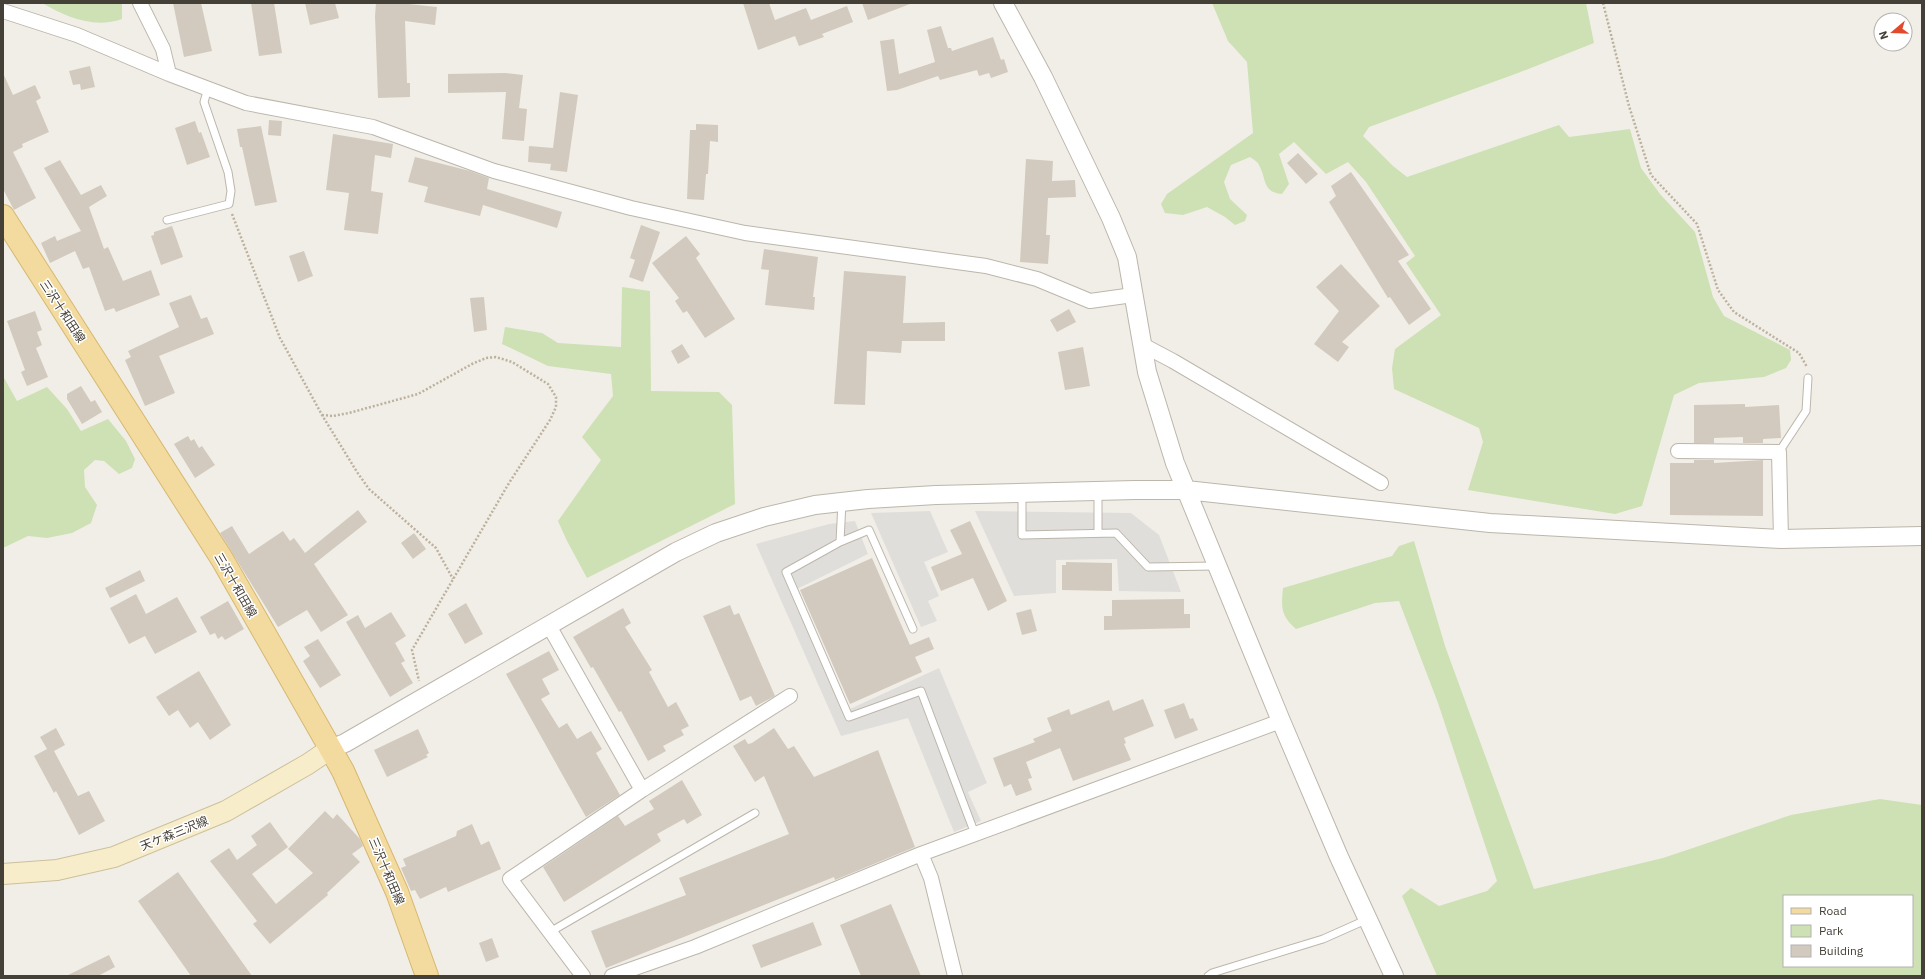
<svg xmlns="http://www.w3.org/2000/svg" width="1925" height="979" viewBox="0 0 1925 979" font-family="'IBM Plex Sans','Noto Sans JP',sans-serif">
<rect width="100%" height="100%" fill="#f1eee7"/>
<!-- green -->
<path fill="#cde1b4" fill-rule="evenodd" d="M42 3H122V19C94 29 66 17 42 3Z
M1212 3H1586L1594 43 1518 73 1369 127 1363 136 1393 166 1407 177 1559 125 1569 137 1630 129 1641 168 1660 194 1695 232 1713 297 1724 316 1790 350 1791 360 1786 368 1764 377 1699 383 1674 395 1642 506 1615 514 1468 490 1483 442 1479 428 1394 389 1392 368 1395 349 1441 315 1406 263 1415 256 1366 182 1348 162 1326 174 1294 142 1279 154 1289 184 1282 194C1262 192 1267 180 1259 165 1258 162 1253 159 1250 157L1231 165 1224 182 1230 199 1247 215 1245 221 1235 225 1225 217 1207 207 1183 215 1165 213 1161 204 1167 194 1253 133 1247 62 1228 41Z
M622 287 650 291 651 391 719 392 732 405 735 504 587 578 567 541 558 521 601 460 582 437 613 396 611 374 548 366 502 344 505 327 542 333 558 343 621 347Z
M3 376 17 401 47 387 67 409 81 431 108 419 126 441 135 459 132 468 119 474 104 461 95 460 84 470 85 487 97 505 91 523 72 533 47 538 28 536 3 548Z
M1414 541 1445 646 1534 889 1663 858 1791 815 1880 799 1922 805V976H1437L1402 896 1411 888 1439 906 1487 891 1497 881 1438 703 1399 601 1375 603 1296 629C1281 616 1281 608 1283 588L1392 556 1399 546ZM1784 896H1912V966H1784Z"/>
<!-- parking -->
<path fill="#e0dedb" d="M930 511 948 552 924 562 939 596 928 601 937 621 921 627 871 513Z
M975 511 1131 513 1159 535 1181 592 1119 591 1117 559 1056 560V593L1014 596Z
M855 521 868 554 797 589 850 709 939 668 987 783 968 792 981 821 954 832 908 718 841 736 756 544 829 524Z"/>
<!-- building -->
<path fill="#d2cabe" d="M173 3H201L212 51 184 57Z
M251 3H274L282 53 259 56Z
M305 3H335L339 18 310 25Z
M376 3H399L437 7 435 25 405 21 407 83H410V97L378 98 375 16Z
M743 3H769L775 20 806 8 811 20 847 6 853 22 822 34 824 37 799 46 795 36 758 50Z
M862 3H910V4L868 20Z
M941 26 948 48H951L952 51 993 37 1001 60 1004 59 1008 72 991 78 989 73 979 76 977 70 940 80 938 76 897 90 887 91 880 41 894 39 899 74 935 62 927 30Z
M90 66 95 87 81 90 80 84 73 85 69 71Z
M3 73 13 95 35 85 41 98 36 101 49 132 22 144 23 147 13 152 36 198 14 210 3 189Z
M505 73 523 75 519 108 527 109 524 141 502 139 506 92 448 93V74Z
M560 92 578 95 567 172 550 170 551 164 528 162 529 146 553 148Z
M269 120 282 121 281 136 268 135Z
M195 121 199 133 201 132 210 157 187 165 175 128Z
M696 124 718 125V142L710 141 708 174H706L704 200 687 199 690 130H696Z
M261 126 277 202 255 206 242 147H240L237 129Z
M333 134 393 144 391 158 375 155 371 191 383 193 378 234 344 230 349 193 326 190Z
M1298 153 1318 174 1306 184 1287 163Z
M415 157 470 171 489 178 487 189 562 212 557 228 483 205 480 216 424 202 428 187 408 182Z
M1026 159 1053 161 1052 181 1075 180 1076 197 1048 198 1046 235H1050L1048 264 1020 262Z
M60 160 81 195 101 185 107 196 89 207 104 249 108 247 123 281 151 270 160 295 116 312 114 308 105 311 89 267 83 269 75 251 50 263 41 243 55 236 57 241 81 231 44 168Z
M1351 172 1409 255 1398 261 1431 309 1409 325 1390 297 1388 298 1329 202 1336 196 1331 186Z
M641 225 660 232 643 282 629 277 635 260 630 258Z
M172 226 183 257 161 265 151 236 154 235V232Z
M686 236 700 254 696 258 735 319 705 338 687 311 683 313 675 301 679 298 652 263Z
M764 249 818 257 813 297H815L814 310 765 305 769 270 761 269Z
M304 251 313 276 298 282 289 256Z
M1341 264 1380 306 1342 342 1349 347 1338 362 1314 344 1339 311 1316 287Z
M844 271 906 276 903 323 945 322V341H902L901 353 867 351 865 405 834 404Z
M191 295 201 319 207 317 214 334 159 356 175 393 145 406 125 360 131 357 128 351 179 327 169 303Z
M484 297 487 330 474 332 470 298Z
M1069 309 1076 322 1057 332 1050 320Z
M35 311 42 330 37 332 42 345 36 348 48 377 27 386 21 372 25 370 7 321Z
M682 344 690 357 678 364 671 351Z
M1083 347 1090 386 1065 390 1058 352Z
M81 386 91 402 95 400 102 412 82 424 67 399V394Z
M1745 404V407L1779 405 1781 438 1763 439V443H1743V437L1714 438V443H1694V405Z
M188 436 191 441 194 439 199 448 202 446 215 465 195 478 174 444Z
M1694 460H1714V463L1763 460V516L1670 515V463H1694Z
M358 510 367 522 314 564 348 615 321 632 307 610 278 627 220 533 232 526 249 554 283 531 290 541 294 538 305 553Z
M970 521 1007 601 988 611 973 578 941 591 931 567 962 554 950 530Z
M414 533 426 549 413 559 401 543Z
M872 558 910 645 929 637 934 649 915 657 922 672 850 704 800 590Z
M1066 562 1112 563V591L1062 590V565H1066Z
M140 570 145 581 110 598 105 588Z
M136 594 146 614 177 597 197 632 155 654 145 636 129 644 110 608Z
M1184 599V614H1190V628L1104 630V616H1112V600Z
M228 601 244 629 225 640 222 636 218 639 215 633 210 635 200 617Z
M466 603 483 634 465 644 448 614Z
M730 605 734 615 739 613 775 696 756 706 751 696 740 701 703 616Z
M623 608 631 623 625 627 652 670 649 672 668 707 676 702 689 726 681 730 684 735 663 746 666 751 648 761 621 711 619 712 593 667 591 668 573 637Z
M1031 609 1037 631 1022 635 1016 613Z
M391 612 406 636 395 643 405 661 401 663 413 683 390 697 346 622 358 615 365 628Z
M318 639 341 675 320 688 303 661 310 656 304 647Z
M549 651 559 670 542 679 550 694 541 699 559 728 567 723 577 739 591 731 602 749 596 753 620 795 586 817 506 674Z
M199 671 231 725 210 740 198 722 190 728 178 710 169 716 156 697Z
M1143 699 1154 726 1124 738 1126 743 1124 744 1131 760 1073 781 1060 748 1026 762 1032 778 1028 779 1032 790 1016 796 1011 784 1004 787 993 758 1035 742 1033 739 1052 731 1047 718 1069 709 1071 715 1109 700 1113 711Z
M1184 703 1190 719 1193 718 1198 730 1175 739 1164 710Z
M56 728 65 745 54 751 78 796 89 791 105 821 79 835 56 791 54 793 34 756 47 749 40 737Z
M774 728 788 749 794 746 814 777 878 750 915 847 835 880 834 877 606 968 591 931 686 895 679 878 789 834 764 776 755 782 733 746 745 739 748 744 752 743Z
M418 729 429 753 426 755 428 757 387 777 374 750Z
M682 780 702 815 687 824 684 819 657 834 661 841 564 902 543 867 618 816 625 826 654 809 649 801Z
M325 811 333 819 337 814 360 839 363 846 352 854 360 862 327 893 328 895 270 944 253 924 257 921 210 861 229 848 237 860 257 845 251 836 270 822 288 847 252 874 276 904 313 873 288 849Z
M472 824 481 845 489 841 501 869 448 892 446 887 420 899 415 890 411 891 401 868 406 866 403 859 456 836 457 831Z
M178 872 252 976H191L138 901Z
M891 904 921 976H861L840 925Z
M813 922 822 945 761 968 752 945Z
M492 938 499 957 486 962 479 943Z
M109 955 115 967 98 976H66Z"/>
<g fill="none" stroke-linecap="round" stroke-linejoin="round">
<defs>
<path id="service" d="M167 220 229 204 231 191 228 172 204 102 208 88
M1779 452 1806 411 1808 378
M1098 492V533
M1022 494V535L1116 533 1148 567 1217 566
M842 502 840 542 786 572 849 717 921 691 975 834
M840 542 869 530 913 629
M550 932 755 813
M1208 976 1212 973 1323 939 1368 919"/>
<path id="minor" d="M140 3 163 49 169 74
M3 11 77 35 169 74 246 103 373 127 494 171 631 208 745 233 986 266 1037 279 1090 301 1133 295
M1141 344 1173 361 1381 483
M1678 451 1779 452 1781 539
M548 624 642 790
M921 854 931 878 955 976
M583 976 510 879 642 790 790 696
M612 976 695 947 921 854 1281 721"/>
<path id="tertiary" d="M1003 3 1043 77 1111 218 1127 257 1147 372 1175 463 1281 721 1339 857 1394 976
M330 749 345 743 676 552 716 533 764 517 815 505 868 499 936 495 1135 490H1186L1490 523 1781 539 1922 536"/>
<path id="secondary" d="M3 874 57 870 114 857 226 811 308 764 330 749"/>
<path id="primary" d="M3 216 222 559 317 725 343 771 397 892 427 976"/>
</defs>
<!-- service casing -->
<use href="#service" stroke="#bcb6ab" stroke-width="9"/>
<!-- minor casing -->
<use href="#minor" stroke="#bcb6ab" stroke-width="16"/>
<!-- tertiary casing -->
<use href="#tertiary" stroke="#bcb6ab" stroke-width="20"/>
<!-- secondary casing -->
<use href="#secondary" stroke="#ccc09b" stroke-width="22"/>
<!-- primary casing -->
<use href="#primary" stroke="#d6b870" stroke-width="24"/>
<!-- path -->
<path stroke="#bcb19d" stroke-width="2.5" stroke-dasharray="2 2" stroke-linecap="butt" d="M1603 3 1629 106 1651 175 1697 224 1718 290 1734 312 1799 353 1807 367
M232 214 280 338 322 415 357 472 369 489 436 548 453 579
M322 415 333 416 349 413 418 394 472 364 486 358 496 357 512 362 548 384 556 397V407L550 420 509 483 412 650 419 681"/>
<!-- service -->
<use href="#service" stroke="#fff" stroke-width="7"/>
<!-- minor -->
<use href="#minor" stroke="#fff" stroke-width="14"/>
<!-- tertiary -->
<use href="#tertiary" stroke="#fff" stroke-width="18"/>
<!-- secondary -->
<use href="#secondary" stroke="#f8edca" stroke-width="20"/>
<!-- primary -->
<use href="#primary" stroke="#f3db9f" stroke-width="22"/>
</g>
<g text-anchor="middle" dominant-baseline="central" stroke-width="3" stroke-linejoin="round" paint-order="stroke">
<!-- street labels -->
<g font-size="12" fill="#443f37" stroke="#fff">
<text transform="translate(63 311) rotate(57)">三沢十和田線</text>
<text transform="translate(236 585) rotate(60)">三沢十和田線</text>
<text transform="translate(174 833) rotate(-22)">天ケ森三沢線</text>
<text transform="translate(387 871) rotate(67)">三沢十和田線</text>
</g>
</g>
<!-- border -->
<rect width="1925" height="979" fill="none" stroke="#443f37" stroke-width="8"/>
<!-- legend -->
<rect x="1783" y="895" width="130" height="72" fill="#ffffff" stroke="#b4b2af"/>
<rect x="1791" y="908" width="20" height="6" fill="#f3db9f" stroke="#b4b2af"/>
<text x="1819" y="915" font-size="12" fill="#443f37">Road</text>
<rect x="1791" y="925" width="20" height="12" fill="#cde1b4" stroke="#b4b2af"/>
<text x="1819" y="935" font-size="12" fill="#443f37">Park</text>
<rect x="1791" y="945" width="20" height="12" fill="#d2cabe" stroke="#b4b2af"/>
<text x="1819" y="955" font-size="12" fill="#443f37">Building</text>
<!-- north arrow -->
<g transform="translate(1893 32) rotate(251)"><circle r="19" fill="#ffffff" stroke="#b4b2af"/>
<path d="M0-3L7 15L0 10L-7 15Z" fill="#e24a2e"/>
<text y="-6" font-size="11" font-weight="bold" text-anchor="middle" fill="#443f37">N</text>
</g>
</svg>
